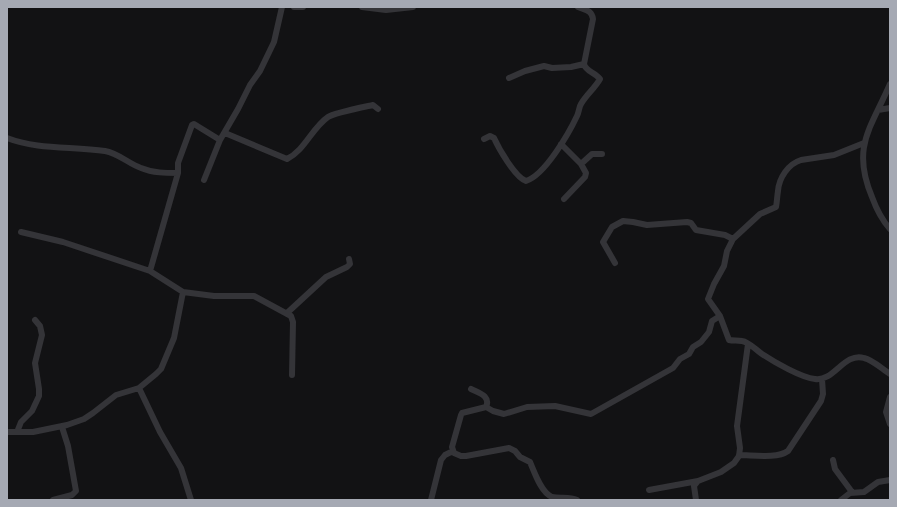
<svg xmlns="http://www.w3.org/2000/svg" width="897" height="507" viewBox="0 0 897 507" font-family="'Archivo Narrow',sans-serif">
<rect width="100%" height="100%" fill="#121214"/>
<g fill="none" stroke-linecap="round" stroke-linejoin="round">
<!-- minor -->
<path stroke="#343438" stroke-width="6" d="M294 7H303
M362 7 386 10 413 7
M509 78 525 71 544 66 552 68 571 67 584 64
M890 84C871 128 851 147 872 197 876 208 882 220 890 229
M878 110 890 108
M225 133 287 159C305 150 312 128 328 117 334 113 364 107 373 105L378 109
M7 138C38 150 73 146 105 151 118 153 129 164 141 168 153 173 166 173 178 173
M484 139 490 136 494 138C499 149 515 177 526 181 545 175 569 133 577 116 579 112 579 107 581 104 586 95 595 88 600 79 595 72 586 72 584 64L593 19C592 10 585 10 578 7
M864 143 834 155 801 160C788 164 779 178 778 191 777 197 777 202 776 207L760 214 733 239 727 251 724 266 714 284 708 299 720 316 729 340C733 341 738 340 742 341 749 342 756 350 762 354 774 362 802 378 815 379 834 382 844 352 864 358 873 360 882 369 890 374
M561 144 581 164 586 173 585 177 564 199
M581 164 592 154H602
M204 180 220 140 238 109 250 85 260 71 274 42 282 7
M21 232 63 242 150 271
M615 263 603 242 612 227 623 221 633 222 647 225 687 222 691 223 696 230 725 235 733 239
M183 292 214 296H254L291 316 293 322 292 375
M287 313 326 277 347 267 350 264 349 259
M139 388 160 432 181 468 191 500
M471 389C479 393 491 396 486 407L462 413 461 415 452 447 454 453 461 456H466L509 448 515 451 520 457 530 462C534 471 541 493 552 497 560 499 569 496 577 500
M890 397 886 412 890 424
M486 407 493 411 504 414 527 407 555 406 591 414 673 368 680 359 689 354 693 347 701 342 709 332 712 321 720 316
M7 432H33L67 425 84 419 93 413 116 395 139 388 156 374 161 369 174 338 183 292 150 271 178 173V163L192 125 194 124 220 140
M17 432 21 422 32 411 39 396V389L35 363 42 335 40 326 35 320
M739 455C753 455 777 459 788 451L821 401 823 394 822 379
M833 460 835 469 852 492
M649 490 698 481
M53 500 72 495 76 491 68 446 62 427
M431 500 441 460 445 455 453 451
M696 500 694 486 698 481 721 472 734 463 739 456 740 448 737 426 748 344
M841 500 850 493 864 492 878 482 890 480"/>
</g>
<!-- border -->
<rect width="897" height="507" fill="none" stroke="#a5a9b3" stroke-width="16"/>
</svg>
